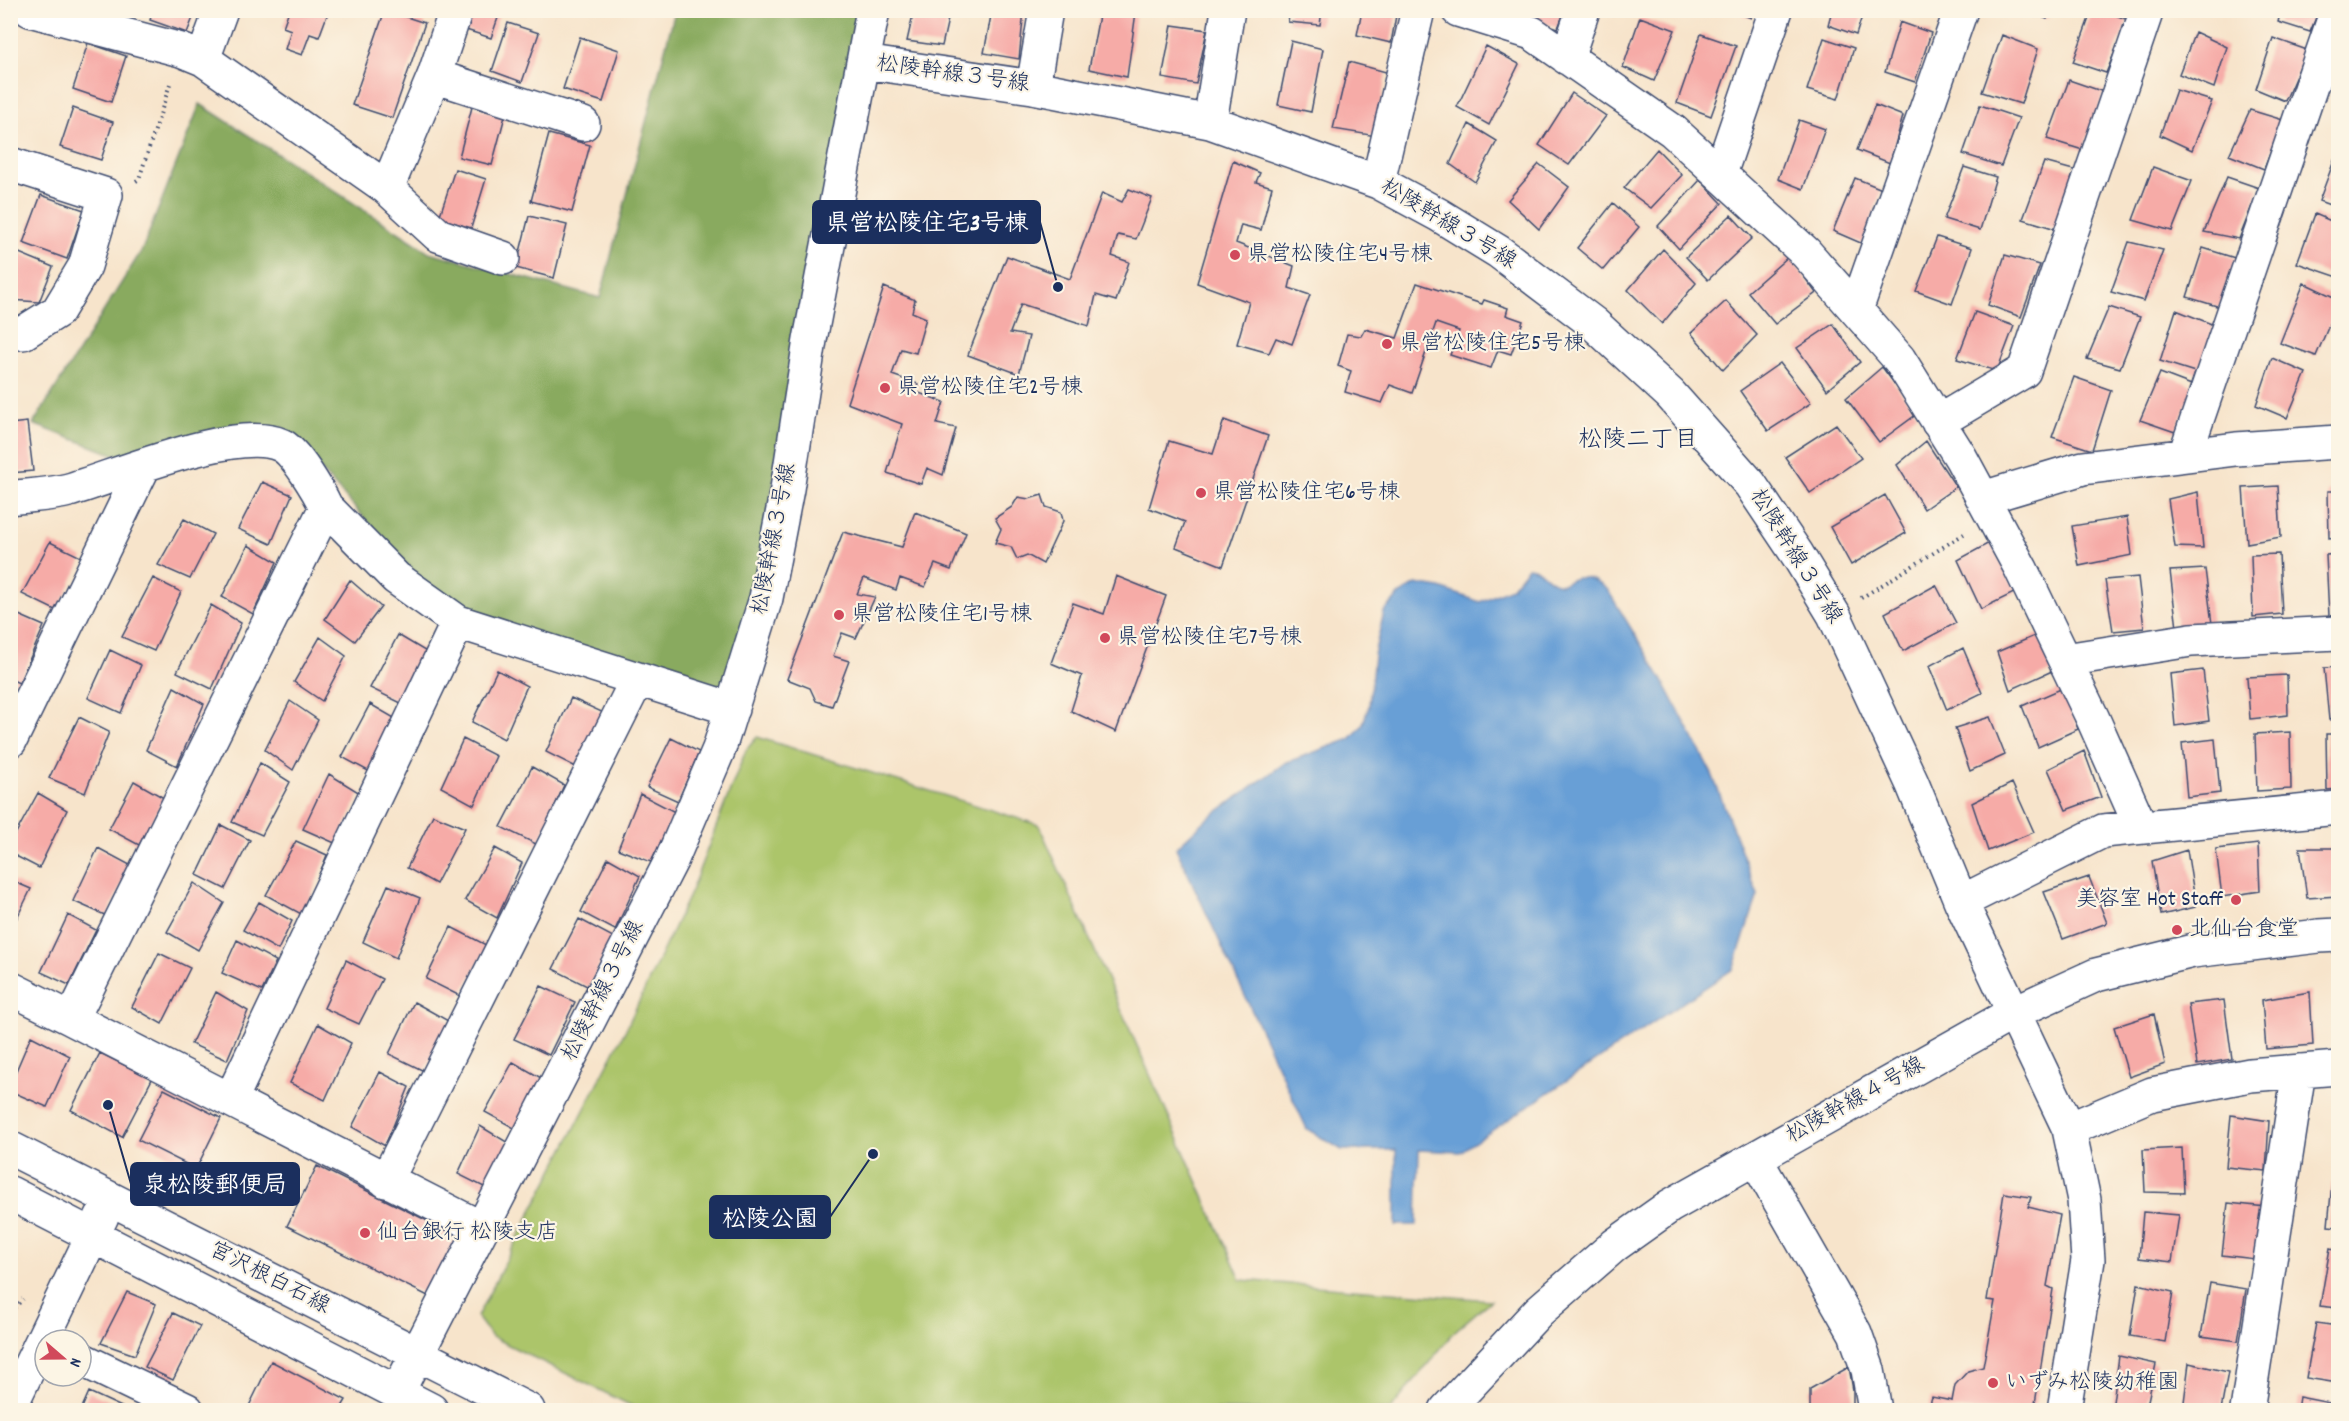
<svg xmlns="http://www.w3.org/2000/svg" width="2349" height="1421" viewBox="0 0 2349 1421" font-family="Dekko,'Klee One',sans-serif">
<rect width="100%" height="100%" fill="#fcf5e5"/>
<filter id="ink" filterUnits="userSpaceOnUse"><feTurbulence type="fractalNoise" baseFrequency=".0167" numOctaves="2"/><feDisplacementMap in="SourceGraphic" scale="12" xChannelSelector="R" yChannelSelector="G"/><feConvolveMatrix kernelMatrix="1 2 1 2 8 2 1 2 1" color-interpolation-filters="sRGB"/></filter>
<filter id="wash" filterUnits="userSpaceOnUse"><feTurbulence type="fractalNoise" baseFrequency=".008" numOctaves="4" result="noise"/><feDisplacementMap in="SourceGraphic" scale="24" xChannelSelector="R" yChannelSelector="G"/><feGaussianBlur stdDeviation="1.35" result="paint"/><feColorMatrix in="noise" values="0 0 0 0 0 0 0 0 0 0 0 0 0 0 0 0 0 1.4 0 .05"/><feComposite in="paint" operator="in"/></filter>
<g filter="url(#wash)">
<rect width="100%" height="100%" fill="#f7e4cb"/>
<!-- green -->
<path fill="#acc56b" stroke="#647a64" stroke-width="1.5" d="M757 737 1039 825 1241 1280 1491 1300 1455 1331 1390 1410H640L492 1337 477 1317 626 1029 691 891 746 750Z"/>
<!-- forest -->
<path fill="#89aa5f" stroke="#526c5e" stroke-width="1.5" d="M675 11H860L732 709 458 622 282 427 144 466 33 424 142 250 200 104 429 252 600 298Z"/>
<!-- water -->
<path fill="#689fd6" stroke="#42679a" stroke-width="1.5" d="M1528 567C1541 567 1546 581 1557 583 1562 585 1567 582 1571 580 1585 574 1596 581 1607 589L1662 679 1712 774 1758 895 1733 969 1460 1152 1419 1150 1417 1225H1396V1150H1342L1307 1129 1176 848 1207 819 1285 763 1350 739 1362 726 1369 706 1374 655 1384 612 1399 595 1416 584 1440 588 1480 602 1511 588Z"/>
<g id="blocks">
<!-- building -->
<path fill="#f6aba7" d="M153 10H196L187 33 150 20Z
M289 10H329L319 37 310 34 302 55 285 49 291 30 283 27Z
M385 10 425 23 392 118 352 105Z
M469 10 500 12 491 38 463 29Z
M914 10H950L942 46 907 41Z
M992 10H1024L1019 59 984 53Z
M1100 10 1136 12 1127 77 1089 69Z
M1290 10H1322L1320 25 1288 22Z
M1362 10H1397L1391 43 1357 35Z
M1527 10H1565L1558 28 1525 16Z
M1731 10H1754L1751 18Z
M1832 10H1864L1856 35 1828 25Z
M2024 10H2051L2047 19Z
M2092 10H2103L2128 20 2106 73 2073 62Z
M2281 10H2319L2310 32 2278 22Z
M1640 17 1675 30 1654 81 1623 67Z
M1900 22 1931 33 1915 82 1885 72Z
M508 23 539 33 522 82 492 71Z
M1172 25 1207 30 1196 84 1162 78Z
M2195 32 2227 47 2214 88 2179 74Z
M1701 34 1736 46 1711 116 1677 103Z
M2002 35 2038 49 2021 104 1982 92Z
M580 37 619 50 603 102 563 89Z
M1824 38 1854 48 1838 99 1807 90Z
M2273 38 2307 50 2285 101 2256 89Z
M1291 41 1323 49 1311 112 1278 105Z
M88 43 126 56 111 102 73 89Z
M1486 46 1519 64 1489 125 1457 107Z
M1349 62 1386 72 1376 136 1333 129Z
M2069 80 2104 92 2083 150 2047 139Z
M2176 90 2212 101 2192 150 2160 135Z
M1572 93 1606 116 1569 165 1539 145Z
M1875 105 1903 116 1890 163 1857 150Z
M1980 105 2019 118 2001 166 1963 154Z
M472 107 505 116 492 165 459 157Z
M73 108 113 122 101 160 60 147Z
M2250 110 2283 120 2264 169 2229 155Z
M1799 120 1825 129 1803 189 1778 179Z
M1469 124 1497 141 1475 182 1450 164Z
M549 134 590 145 572 212 531 201Z
M1657 149 1682 175 1651 208 1624 188Z
M2338 150V208L2319 201Z
M1233 161 1260 173 1256 182 1272 187 1261 230 1241 225 1236 243 1294 266 1289 288 1310 295 1292 344 1276 338 1269 353 1237 344 1249 302 1197 283Z
M2044 162 2077 171 2056 229 2023 219Z
M1539 164 1569 187 1539 229 1508 200Z
M1964 167 1996 177 1980 230 1944 219Z
M2153 167 2192 181 2172 231 2133 220Z
M455 169 486 179 471 228 439 218Z
M2227 177 2259 188 2239 239 2204 232Z
M1855 178 1882 189 1863 244 1833 231Z
M1700 180 1722 203 1679 249 1658 226Z
M1129 189 1152 198 1136 239 1118 235 1112 256 1129 262 1116 301 1096 295 1089 326 1021 304 1010 333 1029 336 1019 374 968 355 1007 256 1070 279 1102 193 1122 202Z
M41 195 84 210 67 259 23 243Z
M1613 203 1639 227 1603 270 1577 248Z
M2315 214 2338 224V277L2297 263Z
M1731 215 1752 238 1708 280 1686 257Z
M529 216 567 225 554 278 516 268Z
M1937 237 1972 248 1952 304 1916 291Z
M2129 242 2163 250 2144 301 2111 292Z
M2203 248 2235 258 2220 307 2187 297Z
M1663 249 1696 283 1662 324 1628 290Z
M12 250 53 267 39 302 10 300Z
M2005 255 2040 265 2021 317 1988 305Z
M1789 256 1816 293 1775 324 1748 292Z
M1417 283 1482 304 1484 300 1508 308 1506 315 1523 321 1511 354 1498 350 1491 368 1450 355 1459 331 1436 323 1412 393 1390 385 1382 403 1345 392 1351 371 1338 366 1347 334 1361 336 1365 329 1397 338Z
M2304 283 2338 299V304L2316 356 2280 343Z
M884 287 915 300 912 312 926 318 916 353 901 349 892 375 918 384 916 392 944 402 937 424 956 428 943 475 927 468 921 484 887 473 902 424 847 403Z
M1726 301 1757 335 1723 370 1691 333Z
M2109 307 2140 317 2120 368 2087 359Z
M2176 310 2214 325 2198 373 2160 361Z
M1975 312 2014 326 1997 371 1957 359Z
M1833 324 1860 362 1827 390 1797 348Z
M2272 358 2306 373 2287 418 2256 405Z
M1780 363 1811 403 1768 431 1740 391Z
M1882 367 1917 414 1879 442 1846 398Z
M2160 373 2194 386 2175 432 2140 420Z
M2074 377 2111 390 2092 450 2052 437Z
M1224 420 1268 436 1223 566 1176 547 1185 522 1149 508 1169 441 1213 454Z
M27 422 33 471 10 473V424Z
M1836 424 1861 458 1810 493 1785 457Z
M1926 441 1956 487 1924 509 1897 465Z
M262 482 292 495 271 544 238 529Z
M2278 486 2281 537 2247 543 2243 488Z
M2328 491H2338V537L2329 538Z
M2198 492 2203 548 2175 547 2168 499Z
M1042 495 1046 507 1061 512 1063 521 1043 564 1027 555 1017 559 1011 547 995 543 1001 529 995 518 1012 507 1018 497 1029 499Z
M1885 495 1906 533 1851 565 1830 527Z
M915 512 966 533 951 570 935 564 925 587 900 578 896 590 864 578 857 594 875 597 856 638 842 633 833 656 849 661 832 706 816 701 810 688 787 679 843 532 902 547Z
M2127 517 2132 555 2079 566 2072 526Z
M184 519 213 534 190 579 158 565Z
M50 542 83 558 57 611 22 594Z
M1991 542 2016 592 1981 609 1958 560Z
M248 545 277 562 253 614 222 597Z
M2279 554 2282 614 2253 617 2251 555Z
M2338 554V616H2329L2326 555Z
M2205 569 2212 624 2177 628 2170 571Z
M1116 576 1166 596 1116 732 1071 711 1082 676 1051 663 1073 603 1104 614Z
M2138 577 2144 628 2113 631 2105 580Z
M153 578 181 592 154 651 122 637Z
M350 580 381 607 355 641 325 619Z
M1936 585 1956 623 1903 651 1885 613Z
M211 605 241 623 212 689 177 672Z
M12 612 44 626 19 683 10 679V616Z
M2039 634 2052 671 2010 690 1997 652Z
M398 635 430 654 403 704 370 688Z
M320 637 346 656 322 701 294 682Z
M1963 648 1982 693 1947 710 1929 666Z
M110 650 141 665 121 713 88 698Z
M2338 667V719L2329 720 2324 668Z
M497 670 527 686 504 739 472 722Z
M2203 670 2209 721 2175 726 2170 674Z
M2287 675 2288 715 2250 719 2247 677Z
M174 687 204 704 177 766 146 750Z
M2063 688 2078 729 2038 747 2022 706Z
M571 698 604 713 576 767 546 752Z
M290 701 318 720 293 770 265 750Z
M370 704 396 719 370 772 342 757Z
M79 717 109 732 85 793 49 778Z
M1990 717 2005 755 1970 771 1955 728Z
M2290 732 2291 789 2257 791 2255 734Z
M2326 734H2338V789L2327 790Z
M671 738 699 752 678 801 647 787Z
M463 739 496 756 474 805 441 787Z
M2215 739 2220 793 2187 797 2182 743Z
M2084 751 2101 797 2066 810 2048 769Z
M260 763 290 782 262 835 232 822Z
M532 767 564 785 538 845 501 827Z
M329 774 360 793 337 844 303 829Z
M134 781 164 798 139 845 109 829Z
M2012 783 2034 832 1988 851 1972 803Z
M38 793 67 810 39 868 10 853V844Z
M640 794 675 812 651 862 618 849Z
M433 815 465 828 436 884 407 868Z
M221 825 250 840 225 889 197 875Z
M296 841 327 855 303 915 266 895Z
M2258 844 2260 891 2222 897 2216 849Z
M98 848 130 865 107 916 73 901Z
M495 848 522 863 497 918 465 900Z
M2300 848H2338V896L2307 898Z
M2187 850 2196 907 2161 915 2152 861Z
M608 858 640 876 615 930 581 912Z
M2089 877 2107 923 2063 939 2044 892Z
M10 880 31 889 10 932Z
M194 883 224 903 198 950 167 932Z
M388 885 420 898 396 958 363 942Z
M259 902 292 921 278 950 243 930Z
M68 915 96 930 69 985 41 972Z
M579 919 613 937 589 987 553 969Z
M451 927 488 946 460 996 426 979Z
M237 940 276 961 262 991 222 973Z
M159 953 190 968 162 1024 132 1007Z
M346 960 382 979 359 1024 324 1008Z
M541 986 575 1002 549 1055 514 1039Z
M216 992 248 1011 227 1060 191 1044Z
M2310 992 2313 1045 2266 1049 2262 1000Z
M2224 1000 2232 1059 2197 1065 2188 1004Z
M414 1002 450 1022 424 1071 389 1054Z
M2154 1014 2165 1064 2129 1077 2114 1027Z
M318 1024 351 1043 325 1100 290 1083Z
M31 1036 70 1056 47 1107 10 1091V1085Z
M100 1053 152 1079 122 1137 71 1110Z
M513 1062 543 1079 516 1129 485 1112Z
M380 1072 409 1087 385 1146 352 1127Z
M164 1089 221 1118 196 1169 138 1140Z
M2337 1109H2338V1154L2333 1153Z
M2231 1115 2269 1121 2266 1171 2226 1167Z
M480 1126 510 1144 488 1189 458 1174Z
M2182 1148 2184 1193 2145 1192 2143 1150Z
M317 1166 460 1237 430 1297 287 1226Z
M2332 1182H2338V1227L2328 1226Z
M2004 1193 2031 1197 2028 1207 2060 1215 2047 1286 2053 1289 2034 1410H1928L1932 1397 1952 1401 1955 1385 1968 1371 1983 1367 1995 1301 1987 1300Z
M2228 1203 2266 1207 2255 1259 2222 1255Z
M2143 1212 2179 1215 2172 1262 2139 1258Z
M2330 1248 2338 1250V1308L2320 1306Z
M2210 1283 2246 1289 2238 1341 2201 1336Z
M2138 1284 2173 1292 2165 1342 2130 1336Z
M127 1292 156 1304 135 1355 101 1343Z
M173 1313 200 1326 173 1380 145 1367Z
M2316 1323 2338 1326V1383L2306 1378Z
M2119 1356 2156 1364 2146 1410H2112Z
M271 1361 346 1400 340 1410H247Z
M2189 1363 2228 1372 2221 1410H2183Z
M1849 1367 1853 1390V1410H1810V1389Z
M89 1392 128 1410H81Z
M2299 1397 2335 1404 2334 1410H2297Z"/>
</g>
</g>
<g filter="url(#ink)">
<use href="#blocks" fill-opacity="0" stroke="#3c4a6e" stroke-width="1.5"/>
<g fill="none" stroke-linecap="round" stroke-linejoin="round">
<defs>
<path id="minor" d="M30 10 181 50 203 59 387 188 434 76 456 10
M1458 10 1532 33 1673 131 1806 253 1899 359 1961 458 2021 569 2093 719 2141 827
M1567 58 1583 10
M203 59 221 10
M864 62 1033 87 1210 122 1378 182 1439 215 1499 252 1593 323 1670 394 1750 484 1797 554 1834 615 1912 783 1961 902 2069 1129 2084 1200 2088 1260 2064 1410
M434 76 583 124
M1033 87 1046 10
M1210 122 1228 10
M10 164 106 195 85 266 58 311 23 333H10
M1720 174 1776 10
M1378 182 1418 10
M387 188 438 235 503 258
M1856 310 1961 10
M1938 422 2024 371 2147 10
M2185 455 2337 10
M10 498C30 495 51 495 69 490 117 476 236 425 281 445 295 451 319 492 326 507
M1983 498 2083 468 2236 449 2338 442
M2065 660 2191 640 2338 633
M10 741 144 466
M1961 902 2103 831 2338 808
M10 988 72 1019
M231 1099 458 622
M2069 1129 2152 1094 2250 1075 2338 1068
M10 1148 528 1410
M1755 1158 1855 1333 1868 1370 1875 1410
M386 1181 637 680
M10 1193 431 1410
M481 1228 72 1019 326 507 396 578 458 622 732 709
M81 1359 187 1410
M397 1393 672 859 719 749 766 598 787 489 810 340 873 10
M10 1407 102 1216
M1446 1410 1539 1311 1615 1245 1670 1206 2015 1012 2096 975 2193 951 2319 936 2338 935
M2247 1410 2299 1071"/>
</defs>
<!-- minor casing -->
<use href="#minor" stroke="#3c4a6e" stroke-width="36"/>
<!-- path -->
<path stroke="#3c4a6e" stroke-width="4" stroke-dasharray="1.5 4.5" stroke-linecap="butt" d="M136 181 139 179 171 81
M1861 598 1964 534
M10 1312 23 1299"/>
<!-- minor -->
<use href="#minor" stroke="#fff" stroke-width="33"/>
</g>
</g>
<!-- markers -->
<g fill="#d1495b" stroke="#fcf5e5" stroke-width="2">
<circle cx="1235" cy="255" r="6"/>
<circle cx="1387" cy="344" r="6"/>
<circle cx="885" cy="388" r="6"/>
<circle cx="1201" cy="493" r="6"/>
<circle cx="839" cy="615" r="6"/>
<circle cx="1105" cy="638" r="6"/>
<circle cx="2236" cy="900" r="6"/>
<circle cx="2177" cy="930" r="6"/>
<circle cx="365" cy="1233" r="6"/>
<circle cx="1993" cy="1383" r="6"/>
</g>
<g text-anchor="middle" dominant-baseline="central" stroke-width="4.5" stroke-linejoin="round" paint-order="stroke">
<!-- street labels -->
<g font-size="22" fill="#1b2f5e" stroke="#fcf5e5">
<text transform="translate(953 75) rotate(8)">松陵幹線３号線</text>
<text transform="translate(1448 225) rotate(31)">松陵幹線３号線</text>
<text transform="translate(775 539) rotate(-79)">松陵幹線３号線</text>
<text transform="translate(1795 557) rotate(58)">松陵幹線３号線</text>
<text transform="translate(604 991) rotate(-63)">松陵幹線３号線</text>
<text transform="translate(1856 1101) rotate(-29)">松陵幹線４号線</text>
<text transform="translate(269 1279) rotate(27)">宮沢根白石線</text>
</g>
<!-- poi labels -->
<g font-size="22" fill="#1b2f5e" stroke="#fcf5e5" text-anchor="start">
<text x="1247" y="255">県営松陵住宅4号棟</text>
<text x="1399" y="344">県営松陵住宅5号棟</text>
<text x="897" y="388">県営松陵住宅2号棟</text>
<text x="1213" y="493">県営松陵住宅6号棟</text>
<text x="851" y="615">県営松陵住宅1号棟</text>
<text x="1117" y="638">県営松陵住宅7号棟</text>
<text x="2224" y="900" text-anchor="end">美容室 Hot Staff</text>
<text x="2189" y="930">北仙台食堂</text>
<text x="377" y="1233">仙台銀行 松陵支店</text>
<text x="2005" y="1383">いずみ松陵幼稚園</text>
</g>
<!-- neighbourhood labels -->
<g font-size="24" fill="#1b2f5e" stroke="#fcf5e5">
<text x="1638" y="441">松陵二丁目</text>
</g>
</g>
<!-- callouts -->
<path fill="none" stroke="#1b2f5e" stroke-width="2" d="M1058 287L1040 222M108 1105L131 1184M873 1154L830 1217"/>
<g fill="#1b2f5e" stroke="#fcf5e5" stroke-width="2">
<circle cx="1058" cy="287" r="6"/>
<circle cx="108" cy="1105" r="6"/>
<circle cx="873" cy="1154" r="6"/>
</g>
<g fill="#1b2f5e" stroke="#1b2f5e" stroke-width="2">
<rect x="813" y="201" width="227" height="42" rx="6"/>
<rect x="131" y="1163" width="168" height="42" rx="6"/>
<rect x="710" y="1196" width="120" height="42" rx="6"/>
</g>
<g font-size="24" text-anchor="middle" font-weight="bold" fill="#fff">
<text x="927" y="230">県営松陵住宅3号棟</text>
<text x="215" y="1192">泉松陵郵便局</text>
<text x="770" y="1226">松陵公園</text>
</g>
<!-- margin -->
<rect width="2349" height="1421" fill="none" stroke="#fcf5e5" stroke-width="36"/>
<!-- north arrow -->
<g transform="translate(63 1358) rotate(110)"><circle r="28" fill="#fcf5e5" stroke="#a2a6af" stroke-width="1.5"/>
<path d="M0-4.5L10 22L0 15L-10 22Z" fill="#d1495b"/>
<text y="-9" font-size="16" font-weight="bold" text-anchor="middle" fill="#1b2f5e">N</text>
</g>
</svg>
